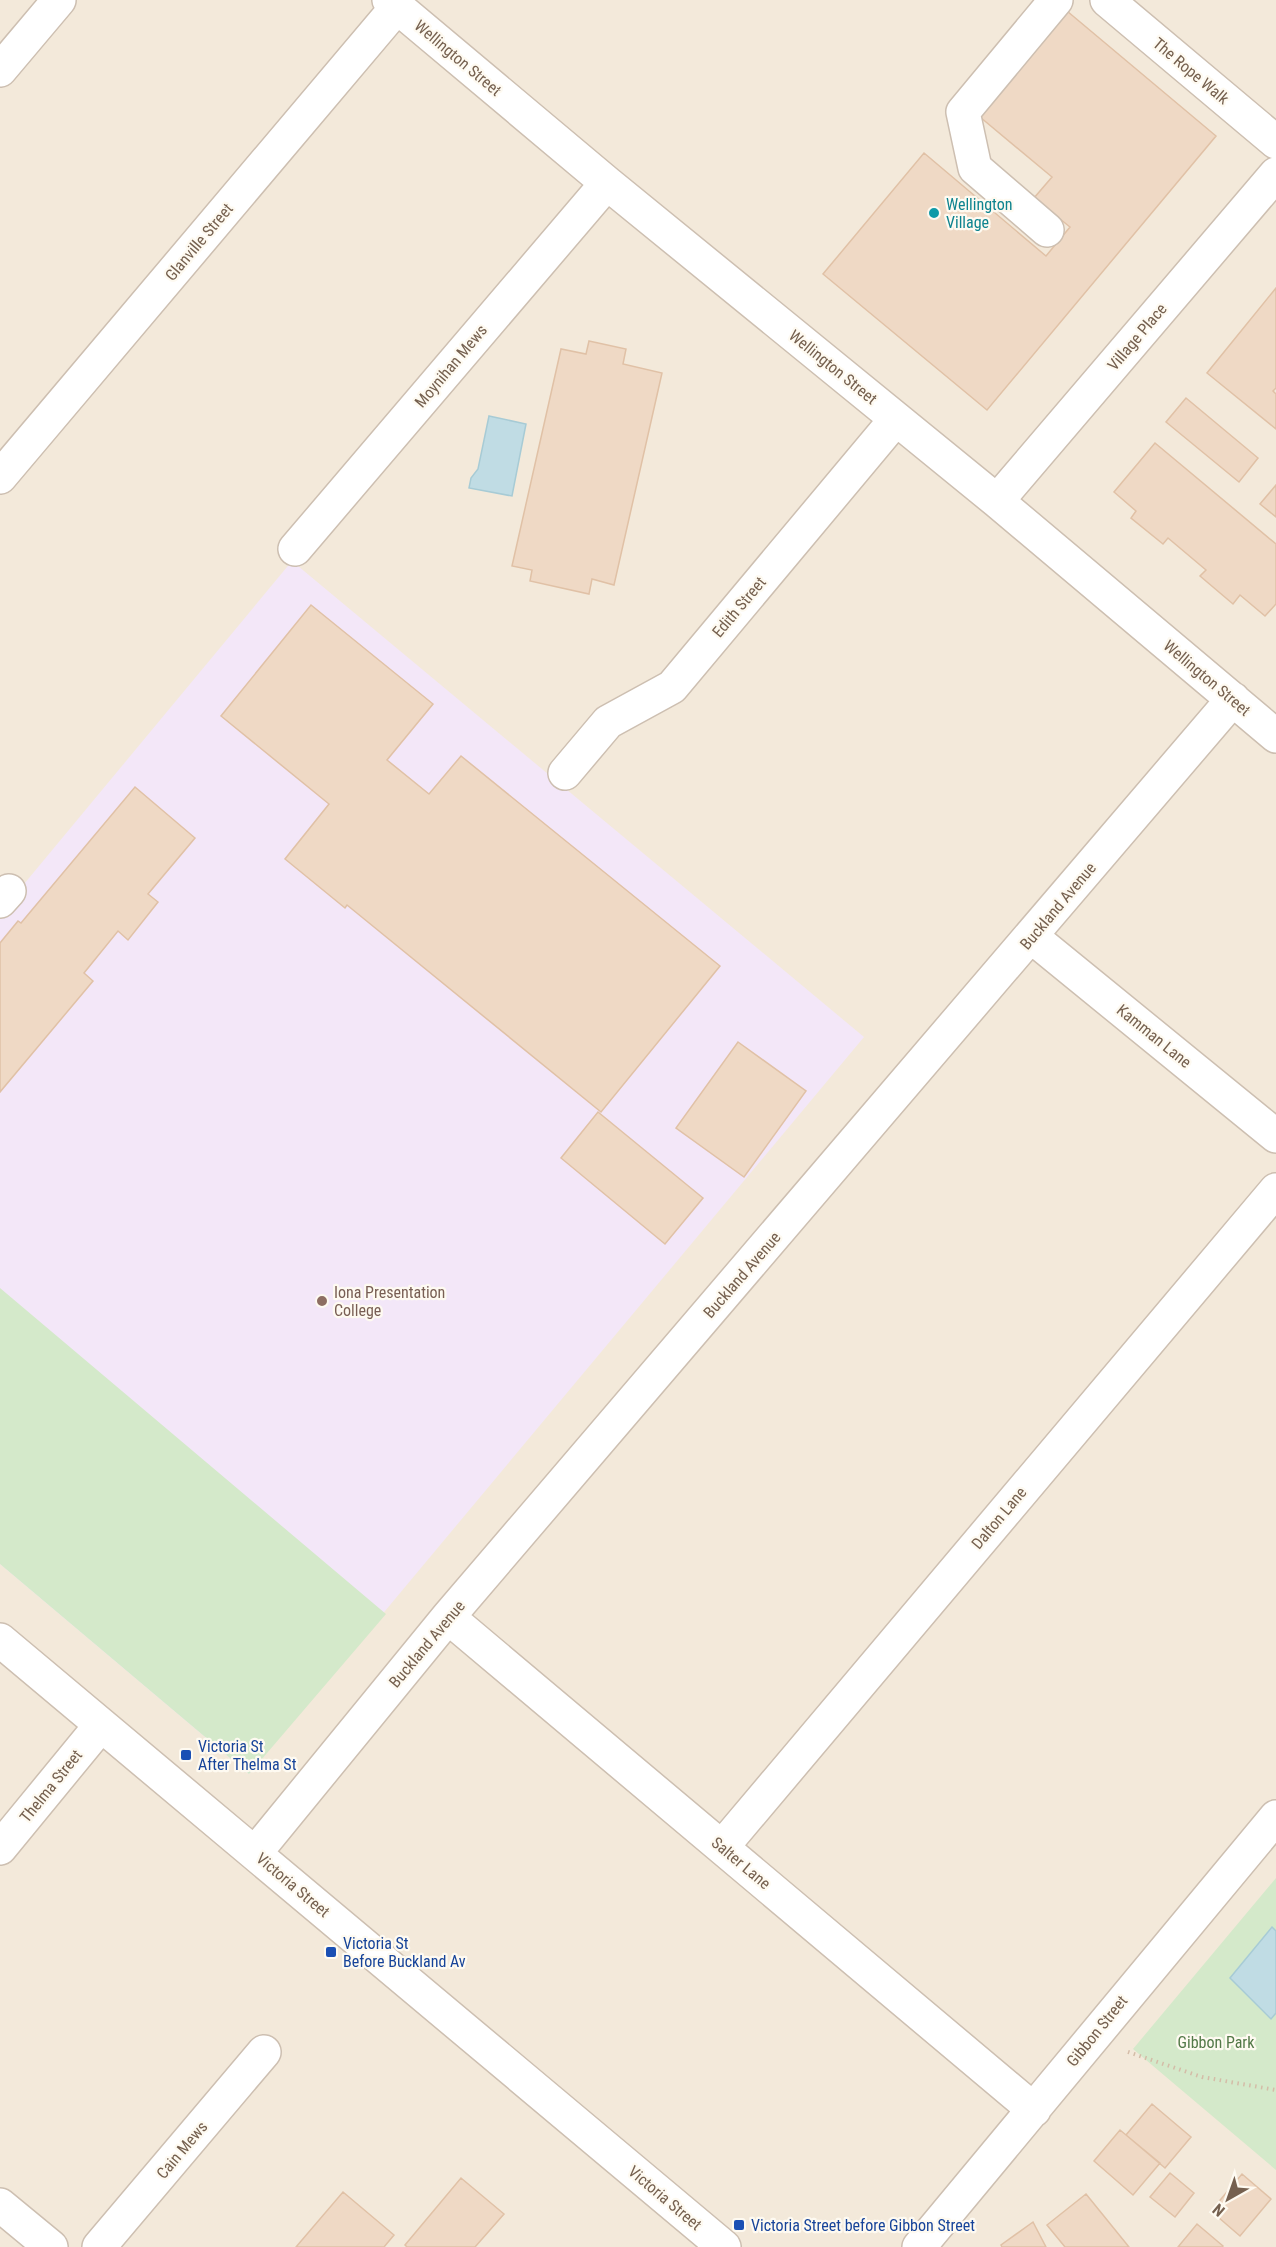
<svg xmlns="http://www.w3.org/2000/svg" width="1276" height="2247" viewBox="0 0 1276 2247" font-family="'Roboto Condensed',sans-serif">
<rect width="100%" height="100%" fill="#fbf6eb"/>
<!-- residential -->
<path fill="#f3e9da" d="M0 0H1276V2247H0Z"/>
<!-- education -->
<path fill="#f3e7f8" d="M292 561 864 1037 249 1774 0 1564V913Z"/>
<!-- green -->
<path fill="#d4e9ca" d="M0 1288 386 1614 249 1774 0 1564Z
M1276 1878V2170L1133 2049Z"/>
<!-- water -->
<path fill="#c0dce4" stroke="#a7cbd5" stroke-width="1.5" d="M489 416 526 424 512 496 469 488 471 478 478 469Z
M1272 1927 1276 1931V2013L1271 2019 1230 1978Z"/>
<!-- building -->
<path fill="#efd9c5" stroke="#e0c1a6" stroke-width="1.5" d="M1061 6 1216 136 987 410 823 274 924 153 1046 256 1070 227 1034 198 1052 177 974 112Z
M1276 288V388L1273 391 1276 394V429L1207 373Z
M589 341 626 349 623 364 662 373 614 585 592 579 589 594 530 581 532 570 512 566 561 349 586 354Z
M1186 398 1258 458 1239 482 1166 422Z
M1155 443 1276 544V604L1265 616 1240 595 1233 604 1200 576 1206 570 1168 538 1163 544 1131 518 1136 511 1114 492Z
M1276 485V517L1260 504Z
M311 605 433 704 387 760 429 794 461 756 720 966 601 1112 347 905 345 908 285 859 329 804 221 716Z
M135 787 195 838 148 894 158 902 128 940 118 931 84 973 93 981 0 1092V943L18 921 21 923Z
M738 1042 806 1091 744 1177 676 1128Z
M598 1112 703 1198 665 1244 561 1158Z
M1152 2104 1191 2137 1165 2168 1126 2135Z
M1120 2130 1160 2163 1133 2195 1094 2161Z
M1170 2173 1194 2193 1175 2217 1150 2197Z
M1242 2174 1271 2199 1240 2236 1211 2211Z
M461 2178 504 2214 475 2247H407L405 2245Z
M343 2192 394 2235 384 2247H296Z
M1086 2194 1129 2247H1065L1047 2225Z
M1033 2222 1046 2247H1002L1001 2245Z
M1197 2224 1223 2246 1222 2247H1178Z"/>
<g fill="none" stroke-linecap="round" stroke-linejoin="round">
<defs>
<path id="minor" d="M389 0 607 183 997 501 1276 736
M1107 0 1276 142
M0 70 59 0
M1047 230 975 168 963 112 1056 0
M0 477 397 7
M997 501 1276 174
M295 549 607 183
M565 773 608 722 672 687 896 419
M0 901 9 891
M1032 937 1276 1136
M448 1617 1034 2110
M0 1640 724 2247
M722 1847 1276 1190
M0 1848 101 1725
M255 1853 448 1617 1233 699
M0 2205 51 2247
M99 2247 264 2052
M919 2247 1276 1817"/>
</defs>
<!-- minor casing -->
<use href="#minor" stroke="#cdbfb1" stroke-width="36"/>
<!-- path -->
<path stroke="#d4bca7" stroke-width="4" stroke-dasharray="1.5 4.5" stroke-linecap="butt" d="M1128 2052 1202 2077 1276 2090"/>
<!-- minor -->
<use href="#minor" stroke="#fff" stroke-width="33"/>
</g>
<!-- markers -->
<circle fill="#0f9aa8" stroke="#fefaf1" stroke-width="2" cx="934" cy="213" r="6"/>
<circle fill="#8d6e63" stroke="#fefaf1" stroke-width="2" cx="322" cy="1301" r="6"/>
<g fill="#1a4fb4" stroke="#fefaf1" stroke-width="2">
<rect x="180" y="1749" width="12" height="12" rx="3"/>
<rect x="325" y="1946" width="12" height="12" rx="3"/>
<rect x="733" y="2219" width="12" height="12" rx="3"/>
</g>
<g text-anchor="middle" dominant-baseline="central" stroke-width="4.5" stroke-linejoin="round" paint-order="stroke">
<!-- street labels -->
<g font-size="16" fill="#75604f" stroke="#fefaf1">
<text transform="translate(458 58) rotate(40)">Wellington Street</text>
<text transform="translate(1191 71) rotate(40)">The Rope Walk</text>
<text transform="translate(199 242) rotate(-50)">Glanville Street</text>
<text transform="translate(1137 337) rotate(-50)">Village Place</text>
<text transform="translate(451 366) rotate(-50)">Moynihan Mews</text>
<text transform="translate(833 367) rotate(39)">Wellington Street</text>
<text transform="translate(739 607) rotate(-50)">Edith Street</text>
<text transform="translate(1207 678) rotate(40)">Wellington Street</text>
<text transform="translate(1058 906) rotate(-50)">Buckland Avenue</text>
<text transform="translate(1154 1036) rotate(39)">Kamman Lane</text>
<text transform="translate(742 1275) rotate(-49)">Buckland Avenue</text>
<text transform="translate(999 1518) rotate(-50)">Dalton Lane</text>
<text transform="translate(427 1644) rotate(-50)">Buckland Avenue</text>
<text transform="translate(51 1786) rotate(-51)">Thelma Street</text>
<text transform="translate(741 1863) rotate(40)">Salter Lane</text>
<text transform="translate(293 1885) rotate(40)">Victoria Street</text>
<text transform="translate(1097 2031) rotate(-51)">Gibbon Street</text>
<text transform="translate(182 2150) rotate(-50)">Cain Mews</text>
<text transform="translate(665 2198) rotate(40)">Victoria Street</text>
</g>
<!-- culture labels -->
<g font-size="16" fill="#0d838f" stroke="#fefaf1" text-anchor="start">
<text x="946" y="204">Wellington<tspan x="946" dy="18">Village</tspan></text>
</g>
<!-- education labels -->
<g font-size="16" fill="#785e54" stroke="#fefaf1" text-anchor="start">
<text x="334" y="1292">Iona Presentation<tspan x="334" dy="18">College</tspan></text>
</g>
<!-- transit labels -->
<g font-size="16" fill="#164399" stroke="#fefaf1" text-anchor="start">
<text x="198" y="1746">Victoria St<tspan x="198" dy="18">After Thelma St</tspan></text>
<text x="343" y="1943">Victoria St<tspan x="343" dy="18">Before Buckland Av</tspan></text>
<text x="751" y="2225">Victoria Street before Gibbon Street</text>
</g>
<!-- park labels -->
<g font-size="16" fill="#537948" stroke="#fefaf1">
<text x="1216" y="2042">Gibbon Park</text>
</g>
</g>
<!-- north arrow -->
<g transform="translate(1228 2199) rotate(220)" stroke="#fefaf1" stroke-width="4.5" paint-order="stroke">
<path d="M0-4.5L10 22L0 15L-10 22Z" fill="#75604f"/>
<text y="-9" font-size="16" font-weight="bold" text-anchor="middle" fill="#75604f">N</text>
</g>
</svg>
